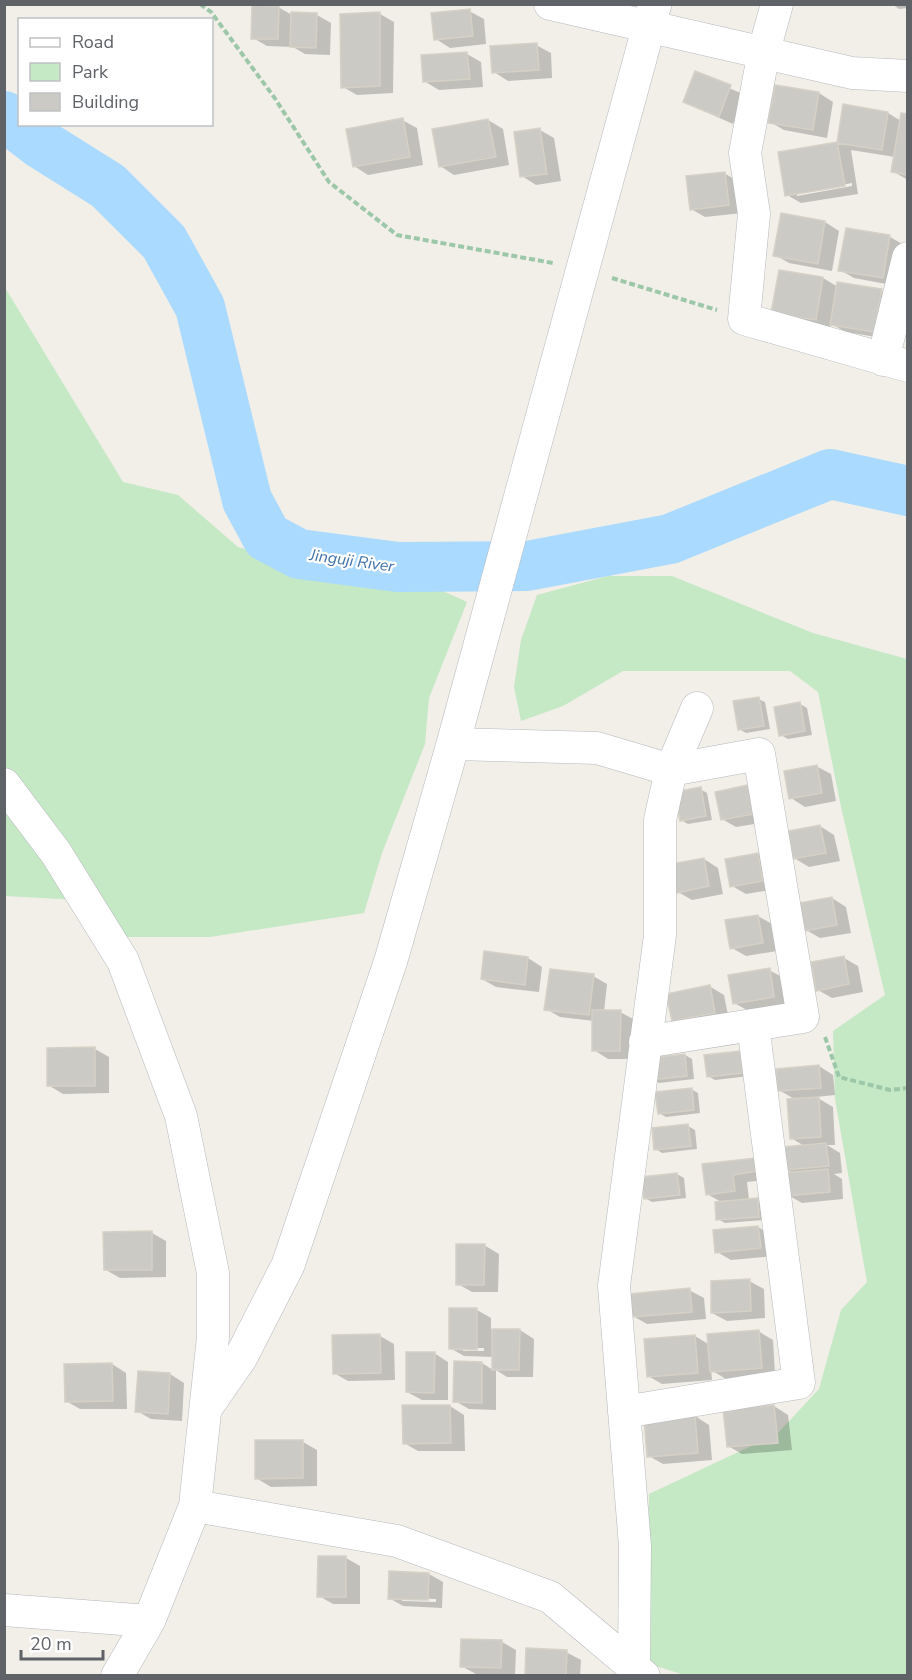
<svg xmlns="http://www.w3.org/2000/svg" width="912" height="1680" viewBox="0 0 912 1680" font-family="'Nunito Sans',sans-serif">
<rect width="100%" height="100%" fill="#f1efe8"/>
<!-- green -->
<path fill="#c5e8c5" d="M4 286 123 482 178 495 238 547 320 570 385 565 467 602 429 698 425 744 382 853 364 913 210 937H126L97 901 5 896Z
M608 576H672L813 633 907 659V1675L688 1676 646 1663 649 1494 777 1434 819 1389 841 1310 867 1282 835 1099 833 1031 885 995 841 807 818 692 790 671H623L563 706 521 721 514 687 521 640 537 595Z"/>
<!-- shadow -->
<path fill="#0003" fill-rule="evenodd" d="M892 4H908V8L899 9Z
M278 7 292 15H317L331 23 330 55 305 54 293 47 267 46 253 38Z
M469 11 484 19 486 44 450 48 436 39Z
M380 14 394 22 393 93 357 95 343 87Z
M536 45 551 53 552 78 508 81 494 72Z
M467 54 481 62 483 87 439 90 424 81Z
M695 73 745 95 733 124 684 102Z
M776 86 819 93 833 102 827 138 784 130 770 122Z
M845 106 888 113 901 121 908 116V180L892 171 895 157 851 150 858 194 801 203 787 195 780 154 839 144ZM852 183V186L797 196V193Z
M402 120 417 128 423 165 368 175 354 166Z
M488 120 503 129 509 165 454 175 440 166Z
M540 130 554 138 561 181 536 185 522 176Z
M724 173 739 182 742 213 705 217 691 209Z
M782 215 825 222 839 231 832 271 789 263 775 255Z
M890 237 904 245 897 286 854 278 840 270Z
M780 271 823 278 838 287 881 291 896 299 888 339 846 332 831 324 830 328 787 320Z
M758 699 765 702 770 729 746 733 739 729Z
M800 704 807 708 812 735 788 739 781 735Z
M816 766 831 774 836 801 805 807 791 798Z
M748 787 762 795 767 822 736 827 722 819Z
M700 789 707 793 712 820 688 824 681 820Z
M820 826 834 835 840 861 809 867 794 858Z
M758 854 772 863 777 889 746 894 732 886Z
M704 859 718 868 723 894 692 900 678 892Z
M832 898 846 907 851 933 820 938 806 930Z
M758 916 772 924 777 951 746 956 732 948Z
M486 953 528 958 542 967 539 992 496 987 482 979Z
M844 958 858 966 863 992 832 998 818 990Z
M769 970 784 978 788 1005 749 1011 734 1003Z
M593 976 607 984 604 1012H620L635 1020 634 1059H608L594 1050V1021L560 1017 546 1009Z
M709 986 724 995 729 1020 687 1029 673 1020Z
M95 1049 109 1057V1093L63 1094 48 1085Z
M740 1053 747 1057 749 1076 715 1080 708 1076Z
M685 1055 692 1059 694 1079 659 1083 653 1079Z
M819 1066 833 1075 835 1095 816 1097 833 1107 835 1145H827L840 1153 842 1173 834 1174 842 1179 843 1199 802 1203 788 1195 794 1174 786 1169 806 1147 791 1138 796 1100 779 1090Z
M691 1089 698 1093 700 1113 666 1117 659 1113Z
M688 1126 695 1130 697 1149 662 1153 656 1149Z
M756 1159 772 1179 747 1182 749 1200H757L764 1204 765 1220 725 1223 718 1219 723 1203 707 1194 703 1165Z
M677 1174 684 1178 686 1198 652 1202 645 1198Z
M758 1227 772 1236 775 1256 731 1260 717 1252Z
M152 1233 166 1241V1277L120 1278 106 1270Z
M484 1245 499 1254 498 1292H472L458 1284Z
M749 1281 764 1289 765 1318 727 1321 712 1313Z
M689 1290 704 1298 706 1319 647 1324 633 1316Z
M477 1310 491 1318V1330H520L534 1339 533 1377H507L496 1370V1410L469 1409 455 1401 482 1363 493 1370V1357L464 1356 450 1348ZM463 1348H484V1351H463Z
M758 1331 773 1340 775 1375 726 1379 711 1370 712 1380 662 1384 648 1376 695 1336 710 1345Z
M380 1336 394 1344 395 1380 348 1381 334 1373Z
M434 1353 448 1362V1400H422L407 1392Z
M112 1364 126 1373 127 1409H80L66 1401 65 1365Z
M139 1373 170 1374 184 1383 182 1421 151 1419 137 1411Z
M450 1406 464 1415 465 1451H418L404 1443 403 1407Z
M774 1406 788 1415 792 1450 742 1454 728 1446 725 1410Z
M695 1416 709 1425 712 1460 663 1464 649 1456Z
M303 1442 317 1450V1486L271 1487 256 1478Z
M346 1558 360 1566V1604H333L319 1596Z
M429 1574 443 1582 442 1608 403 1606 389 1598ZM402 1598 436 1599V1602L402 1601Z
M502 1642 516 1650 515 1675 476 1674 461 1666Z
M566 1652 581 1660 580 1676H526Z"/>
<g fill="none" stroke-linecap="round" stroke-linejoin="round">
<!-- river -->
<path stroke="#aadaff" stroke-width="50" d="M4 116 41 144 108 186 164 242 200 307 247 500 267 537 299 554 398 567 527 566 670 539 830 474 908 491"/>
</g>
<!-- building -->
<path fill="#cccac5" stroke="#d6d1c6" stroke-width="1.5" d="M252 5 279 6 278 39H251Z
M470 9 473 36 434 40 431 13Z
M291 12 317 13 316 48 290 47Z
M380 12V86L341 88 340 14Z
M537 43 539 70 492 73 490 46Z
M467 52 470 79 423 82 421 55Z
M695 71 731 85 719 117 683 102Z
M775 85 819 92 813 130 768 123Z
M843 104 888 112 882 150 837 143Z
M901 113 908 114V175L891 172Z
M403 118 410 157 353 167 346 129Z
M488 119 496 157 439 167 432 129Z
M540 128 547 174 520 177 514 132Z
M837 142 845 186 785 196 778 152Z
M725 172 729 205 690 210 686 176Z
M781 213 825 221 818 264 773 256Z
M846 228 890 235 883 278 838 271Z
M779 270 823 277 816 320 771 313Z
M837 282 882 289 874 332 830 325Z
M759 697 764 726 738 730 733 701Z
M800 702 805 731 779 736 774 707Z
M817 765 822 793 789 799 784 771Z
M748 785 754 814 721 820 715 792Z
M701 787 706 816 680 821 675 792Z
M820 825 826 853 793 859 788 831Z
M758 853 763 881 730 887 725 859Z
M704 858 709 886 677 893 671 864Z
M832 897 837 925 805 931 799 903Z
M758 915 763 943 730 949 725 920Z
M484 951 528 957 525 985 481 979Z
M844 956 849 984 816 991 811 962Z
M770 968 774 997 733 1004 728 975Z
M550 969 594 974 589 1015 544 1010Z
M710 985 715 1013 672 1021 666 994Z
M592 1010H621L620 1051H592Z
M95 1047V1086H47V1048Z
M740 1051 743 1073 707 1077 704 1055Z
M685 1054 687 1076 651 1080 649 1058Z
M819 1065 821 1088 778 1091 776 1069Z
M692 1088 694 1110 658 1114 655 1092Z
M819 1097 821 1137 790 1139 787 1099Z
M688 1124 691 1146 654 1150 652 1128Z
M826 1143 829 1166 785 1170 783 1147Z
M756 1158 758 1171 733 1175 735 1191 706 1195 702 1164Z
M828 1169 830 1192 786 1196 784 1173Z
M677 1173 680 1195 644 1199 641 1177Z
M758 1198 759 1217 716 1220 715 1202Z
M758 1226 761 1248 715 1253 713 1230Z
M152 1231V1270H104L103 1232Z
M456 1244H485L484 1285H456Z
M750 1279 751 1311 711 1313V1281Z
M690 1288 692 1312 632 1317 629 1294Z
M449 1308H477V1350L449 1349Z
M492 1329H520L519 1370H492Z
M759 1330 762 1368 710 1372 707 1334Z
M380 1334 381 1373 333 1374 332 1335Z
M695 1335 698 1373 647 1377 644 1339Z
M406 1352H435L434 1393 406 1392Z
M454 1361 482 1362V1403L453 1402Z
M112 1363 113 1401 65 1402 64 1364Z
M138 1371 170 1373 168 1414 135 1412Z
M402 1405H450L451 1443 403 1444Z
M774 1405 778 1443 727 1447 723 1409Z
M695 1415 698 1453 647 1457 644 1419Z
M255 1440H303V1478L255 1479Z
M318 1556H346V1597H317Z
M389 1571 429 1573 428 1600 388 1599Z
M461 1639 502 1640 501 1668 460 1667Z
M526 1648 567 1650 566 1676H525Z"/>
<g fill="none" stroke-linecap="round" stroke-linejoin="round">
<defs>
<path id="minor" d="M550 4 852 73 908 76
M777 4 764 51 745 153 754 214 744 319 908 366
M883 360 908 258
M453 744 597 748 671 770 759 754 803 1017 645 1042
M4 784 56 853 123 961 181 1116 213 1273V1337L195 1506 149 1621 117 1676
M624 1412 799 1383 753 1025
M195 1506 397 1541 550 1597 644 1676
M4 1610 149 1621
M634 1667 635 1546 614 1286 660 935V820L671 770 697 708"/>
<path id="tertiary" d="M207 1406 241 1357 288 1265 391 960 453 744 655 4"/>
</defs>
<!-- minor casing -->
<use href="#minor" stroke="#b5b8bc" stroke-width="33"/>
<!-- tertiary casing -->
<use href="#tertiary" stroke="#b5b8bc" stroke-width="34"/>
<!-- path -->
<path stroke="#9cc7a9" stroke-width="4" stroke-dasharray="6 3" stroke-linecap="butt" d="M200 4 211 12 274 97 329 182 397 235 553 263
M612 278 717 310
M825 1037 839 1077 890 1090 908 1088"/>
<!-- minor -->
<use href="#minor" stroke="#fff" stroke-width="32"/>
<!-- tertiary -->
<use href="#tertiary" stroke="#fff" stroke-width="33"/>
</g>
<g text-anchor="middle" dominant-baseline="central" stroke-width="4.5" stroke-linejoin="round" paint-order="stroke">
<!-- water labels -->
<g font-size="16" font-style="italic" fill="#4174aa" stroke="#fff">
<text transform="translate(352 561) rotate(8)">Jinguji River</text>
</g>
</g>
<!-- border -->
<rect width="912" height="1680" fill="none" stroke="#5f6368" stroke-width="12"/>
<!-- legend -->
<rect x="18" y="18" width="195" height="108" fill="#ffffff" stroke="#bfc1c3" stroke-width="1.5"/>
<rect x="30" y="38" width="30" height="9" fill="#ffffff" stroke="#bfc1c3" stroke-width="1.5"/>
<text x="72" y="48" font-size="18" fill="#5f6368">Road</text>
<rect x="30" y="63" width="30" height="18" fill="#c5e8c5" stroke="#bfc1c3" stroke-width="1.5"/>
<text x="72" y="78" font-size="18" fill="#5f6368">Park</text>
<rect x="30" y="93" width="30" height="18" fill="#cccac5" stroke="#bfc1c3" stroke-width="1.5"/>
<text x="72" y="108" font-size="18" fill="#5f6368">Building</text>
<!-- scale -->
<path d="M21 1650v9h82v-9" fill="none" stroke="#5f6368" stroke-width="3"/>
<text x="30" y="1650" font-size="18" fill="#5f6368" stroke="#ffffff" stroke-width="4.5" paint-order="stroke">20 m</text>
</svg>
